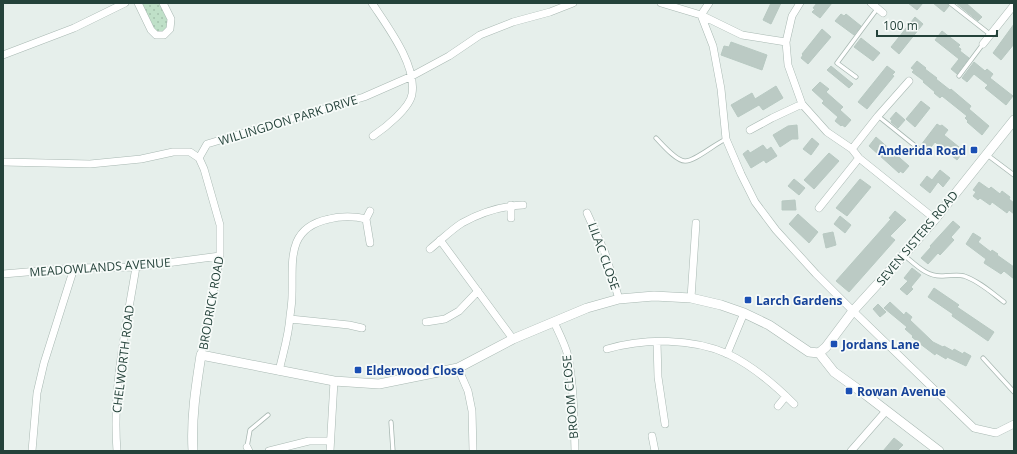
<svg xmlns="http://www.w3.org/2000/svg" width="1017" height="454" viewBox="0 0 1017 454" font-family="'Open Sans',sans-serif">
<defs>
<pattern id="grass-dots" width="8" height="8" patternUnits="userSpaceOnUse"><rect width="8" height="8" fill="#bfe0c8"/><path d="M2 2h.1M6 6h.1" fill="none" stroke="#a4c1ad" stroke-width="1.8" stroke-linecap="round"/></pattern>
</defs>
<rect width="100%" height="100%" fill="#e6efeb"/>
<!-- grass -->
<path fill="url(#grass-dots)" d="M138 3H163L170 29 156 35Z"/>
<!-- building -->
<path fill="#bbcac4" stroke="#b8c9c2" d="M771 3H781L771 24 763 20Z
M817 3H832L820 18 812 12 815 9 813 8Z
M908 3H923L917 10Z
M933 3H947L949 6 944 12Z
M956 3H966L982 17 978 21Z
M841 14 844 16 846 14 861 26 854 35 835 21Z
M915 17 923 24 899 54 891 47Z
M1014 24V44L1001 60 993 53Z
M822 29 831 37 808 64 801 58 803 55 802 54Z
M942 31 960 45 958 47 961 49 960 51 969 58 957 74 951 69 959 59 935 40Z
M861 38 880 53 873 61 854 47Z
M731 42 767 55 762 70 721 55 724 46 729 47Z
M917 61 926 68 925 69 937 78 936 79 950 90 951 89 971 106 969 109 989 126 982 135 967 122 968 121 965 118 967 116 942 96 940 98 934 93 935 92 923 82 924 81 912 72 914 70 911 68Z
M974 62 985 71 987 69 993 74 990 78 1013 96 1006 105 985 88 988 85 974 74 967 82 962 78Z
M831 66 853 84 849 88 827 70Z
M887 66 895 72 892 75 894 76 867 109 858 102Z
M820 82 829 89 826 92 843 107 840 110 851 120 845 127 842 125 841 126 835 121 838 117 822 103 824 101 812 90Z
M776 86 783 98 763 110 759 105 738 117 731 105 752 93 755 99Z
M921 101 930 108 915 127 906 119Z
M896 112 905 120 898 128 891 122 892 120 890 119Z
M937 124 940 126 942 125 948 130 944 135 964 151 957 160 935 142 928 151 921 145Z
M797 125 798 139H792L780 147 773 135 788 126Z
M876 137 909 166 903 173 900 171 899 173 869 146Z
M812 138 819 144 811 155 803 149Z
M763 145 767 150 771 147 777 156 766 163 764 160 751 168 743 154 748 150 750 153Z
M829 153 839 161 814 189 804 180Z
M940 170 950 178 943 187 938 182 930 193 920 185 927 176 932 180Z
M794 179 805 188 799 195 788 186Z
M860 179 871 187 847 216 836 208Z
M979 182 989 189 991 187 1000 194 1002 191 1010 197 1009 199 1014 203V214L1009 210 1007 213 992 202 990 205 980 198 978 200 973 196 976 192 973 190Z
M795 200 796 210H782V201Z
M895 211 906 220 890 236 895 240 849 292 836 281 891 219 889 218Z
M798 214 818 232 809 243 789 224Z
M840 216 851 225 845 233 834 224Z
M953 221 960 227 951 237 954 240 940 255 938 253 928 264 921 258 931 247 930 246Z
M833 232 836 245 826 248 823 234Z
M973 233 981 238 978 242 991 252 992 250 998 254 997 255 1014 267V279L1004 271 1001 274 984 263 986 259 966 244Z
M912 268 921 275 911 287 913 289 907 295 900 289 908 281 904 278Z
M934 288 959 305 957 307 994 332 988 341 952 316 953 314 928 297Z
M890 302 904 315 906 312 912 317 910 320 933 342 943 347 944 346 953 351 954 349 963 354 964 352 971 356 966 366 947 357 946 359 936 353 935 355 919 343 912 337 913 336 905 329 907 327 884 308Z
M878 304 886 312 880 317 873 309Z
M894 438 903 445 897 451H883Z"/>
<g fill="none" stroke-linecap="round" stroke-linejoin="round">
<defs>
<path id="service" d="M950 3 991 35
M959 76 983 44
M856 77 837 63 877 9
M878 116 924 153
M656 138C662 144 676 161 685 161 694 162 716 143 726 139
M986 154 1014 175
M905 256C916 265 927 277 943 276 950 276 957 274 964 276 979 281 992 293 1004 302
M983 358 1014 392
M391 422 393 451
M247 447 250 430 268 415"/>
<path id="minor" d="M138 3 151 30 156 35H164L170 29 171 19 163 3
M372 3C387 26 417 65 412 94 410 108 385 128 373 136
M661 3 701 15 742 35 786 42
M800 3 792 16 786 42 788 65 802 104 827 132 852 149 859 158 935 219
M871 3 883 13
M701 15 713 46 721 89 726 139 741 174 755 202 776 230 816 274 853 311 974 428 996 433 1014 424
M701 15 709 3
M983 44 1014 5
M3 55 74 28 125 3
M750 130 772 118 802 104
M852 149 878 116 909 81
M199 158 207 144 364 97 412 76 449 56 480 35 513 22 550 12 573 3
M3 162 90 164 141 159 173 152H190L199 158 204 169 220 225V256L201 355
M511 205V218
M819 208 859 158
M587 213 605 253 619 299
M366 219 370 211
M440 240 513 339
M430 249C440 241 451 230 462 223 480 213 502 206 523 205
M3 274 74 268 136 267 220 256
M691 298 696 223
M290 319 349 325 362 328
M426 322 445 319 459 311 478 291
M554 322C559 333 565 344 568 356 574 386 574 420 575 451
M657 342 658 377 665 424
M607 349C645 338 692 338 728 354 751 365 776 386 794 404
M727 354 744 313
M458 368 468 391 472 411 473 451
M279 371C283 353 289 335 290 316 291 309 292 302 292 295 293 261 286 228 329 219 340 216 355 216 366 219L370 243
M778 406 786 396
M652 436 655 451
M247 447 249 451
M32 451 37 393 44 363 74 268
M117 451C112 389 126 328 136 267
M269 451 309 441H330
M330 451 334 381
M851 451 886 411"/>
<path id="tertiary" d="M819 353 826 347 853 311 904 255 935 219 1014 120
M193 451C191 418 196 387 201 355L334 381 379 384 458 368 513 339 587 308 619 299 654 296 691 298 721 305 744 313 769 325 809 352 819 353 834 372 866 395 939 451"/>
</defs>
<!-- service casing -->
<use href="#service" stroke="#a8b8b2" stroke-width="5"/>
<!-- minor casing -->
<use href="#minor" stroke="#a8b8b2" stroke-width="8"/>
<!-- tertiary casing -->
<use href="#tertiary" stroke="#a8b8b2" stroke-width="10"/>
<!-- service -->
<use href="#service" stroke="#fff" stroke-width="3.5"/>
<!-- minor -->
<use href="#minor" stroke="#fff" stroke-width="7"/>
<!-- tertiary -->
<use href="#tertiary" stroke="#fff" stroke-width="9"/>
</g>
<!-- markers -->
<g fill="#1a4fb4" stroke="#f7fbf9" stroke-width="1.5">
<rect x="970" y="146" width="8" height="8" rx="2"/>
<rect x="744" y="296" width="8" height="8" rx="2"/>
<rect x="830" y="340" width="8" height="8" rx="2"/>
<rect x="354" y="366" width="8" height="8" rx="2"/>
<rect x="845" y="387" width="8" height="8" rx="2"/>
</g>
<g text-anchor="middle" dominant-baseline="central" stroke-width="3.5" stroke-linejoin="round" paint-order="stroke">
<!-- street labels -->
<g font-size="12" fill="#24423a" stroke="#f7fbf9">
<text transform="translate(288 120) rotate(-17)">WILLINGDON PARK DRIVE</text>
<text transform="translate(917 238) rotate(-50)">SEVEN SISTERS ROAD</text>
<text transform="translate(604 256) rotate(70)">LILAC CLOSE</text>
<text transform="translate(100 267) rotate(-4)">MEADOWLANDS AVENUE</text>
<text transform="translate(211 303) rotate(-80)">BRODRICK ROAD</text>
<text transform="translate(123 359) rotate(-83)">CHELWORTH ROAD</text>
<text transform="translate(570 397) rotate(-95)">BROOM CLOSE</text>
</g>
<!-- transit labels -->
<g font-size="12" font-weight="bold" fill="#164399" stroke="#f7fbf9" text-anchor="start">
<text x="966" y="150" text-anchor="end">Anderida Road</text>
<text x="756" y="300">Larch Gardens</text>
<text x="842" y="344">Jordans Lane</text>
<text x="366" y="370">Elderwood Close</text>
<text x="857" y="391">Rowan Avenue</text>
</g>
</g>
<!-- border -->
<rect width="1017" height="454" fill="none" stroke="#24423a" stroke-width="8"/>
<!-- scale -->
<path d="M877 30v6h120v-6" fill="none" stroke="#24423a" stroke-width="2"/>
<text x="883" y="30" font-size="12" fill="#24423a" stroke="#f7fbf9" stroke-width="3" paint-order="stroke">100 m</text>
</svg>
